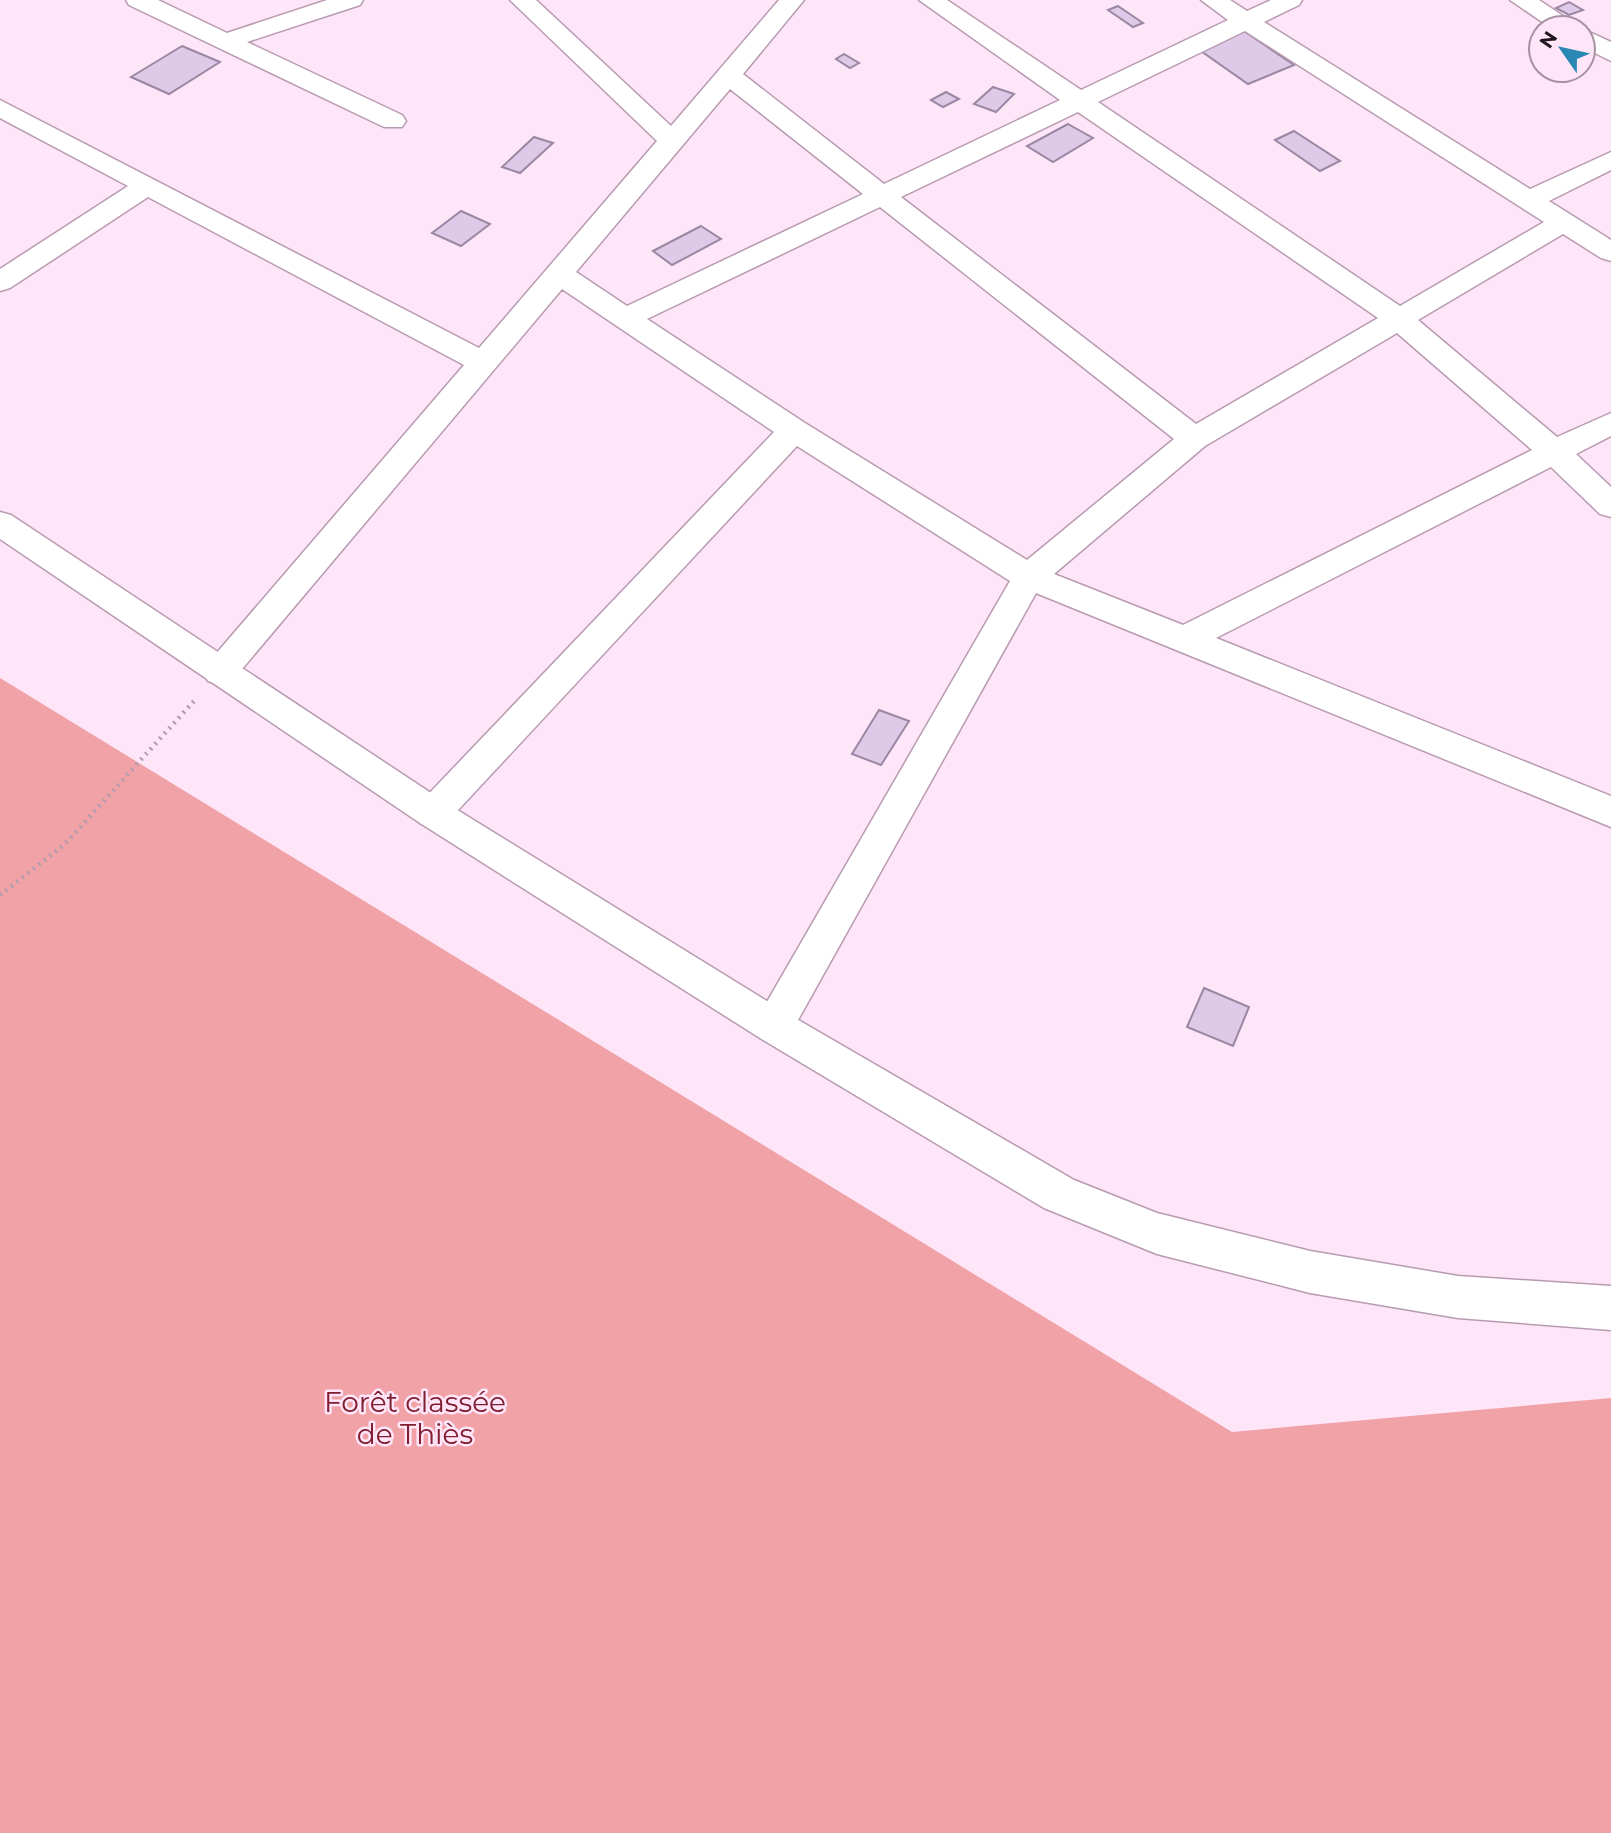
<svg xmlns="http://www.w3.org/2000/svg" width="1611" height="1833" viewBox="0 0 1611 1833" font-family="Montserrat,sans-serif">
<rect width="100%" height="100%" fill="#fee5f8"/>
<!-- green -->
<path fill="#f0a2a7" d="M0 678 1232 1432 1611 1398V1833H0Z"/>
<!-- building -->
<path fill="#decae8" stroke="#9a87a3" stroke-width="2" d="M1569 2 1583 10 1569 15 1556 8Z
M1118 6 1143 23 1133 27 1108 10Z
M1244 31 1294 65 1248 84 1198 49Z
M182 46 220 62 169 94 131 77Z
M844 54 859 63 850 68 836 59Z
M993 87 1014 94 996 112 974 104Z
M946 92 959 99 943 107 931 100Z
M1068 124 1093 138 1053 162 1027 146Z
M1294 131 1340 161 1320 171 1275 140Z
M534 137 553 143 520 173 502 167Z
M461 211 490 224 461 246 432 233Z
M701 226 721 239 672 265 653 251Z
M879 710 909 721 881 765 852 754Z
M1204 988 1249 1007 1233 1046 1187 1027Z"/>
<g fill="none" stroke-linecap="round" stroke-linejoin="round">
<defs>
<path id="minor" d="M126 0H158L227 33 327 0H363L360 5 247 42 402 115 406 121 402 127H384L129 5Z
M510 0H536L671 126 779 0H804L743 74 884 184 1060 100 919 0H947L1081 90 1228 20 1201 0H1230L1247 11 1271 0H1302L1299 5 1264 22 1530 189 1611 152V170L1549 201 1611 240V261L1601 258 1563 234 1418 320 1557 437 1611 413V436L1576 454 1611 487V517L1600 514 1551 467 1216 638 1611 796V827L1036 593 788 1038 774 1044 760 1038 754 1026 760 1014 1010 581 797 446 446 823 433 828 420 823 415 813 420 803 774 432 562 289 232 681 220 685 208 681 203 672 208 663 464 365 148 197 10 288 0 291V269L128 186 0 118V100L479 348 657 141ZM1245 31 1544 222 1400 306 1098 102ZM730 89 863 194 627 306 576 272ZM1078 112 1378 318 1196 424 901 197ZM880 207 1174 439 1027 560 805 423 647 319ZM1397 333 1532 450 1183 625 1054 574 1205 446Z
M1510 0H1539L1581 28H1551Z
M1583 29 1611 42V61L1583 47Z"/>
<path id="major" d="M0 512 11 515 446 803 788 1014 1074 1180 1157 1213 1310 1251 1458 1276 1611 1286V1330L1458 1318 1310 1293 1157 1254 1044 1208 760 1038 420 823 0 539Z"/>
</defs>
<!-- minor casing -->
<use href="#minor" stroke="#b89bb1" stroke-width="3"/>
<!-- major casing -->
<use href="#major" stroke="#b89bb1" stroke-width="3"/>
<!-- path -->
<path stroke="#b19cac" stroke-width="4.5" stroke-dasharray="2 5" stroke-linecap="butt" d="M0 895 65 844 194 701"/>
<!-- minor -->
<use href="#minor" fill="#fff" fill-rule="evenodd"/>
<!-- major -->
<use href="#major" fill="#fff" fill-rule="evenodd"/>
</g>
<g text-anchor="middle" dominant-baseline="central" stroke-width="5" stroke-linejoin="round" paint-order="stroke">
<!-- near-park labels -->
<g font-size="28" fill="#801e31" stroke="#fee5f8">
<text x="415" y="1402">Forêt classée<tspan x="415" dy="32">de Thiès</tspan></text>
</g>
</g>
<!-- north arrow -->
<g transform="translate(1562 49) rotate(304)"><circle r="33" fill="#fee5f8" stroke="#a692a1" stroke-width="2"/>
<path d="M0-5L12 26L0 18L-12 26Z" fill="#2887b3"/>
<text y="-10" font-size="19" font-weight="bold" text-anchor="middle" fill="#21161f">N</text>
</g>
</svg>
